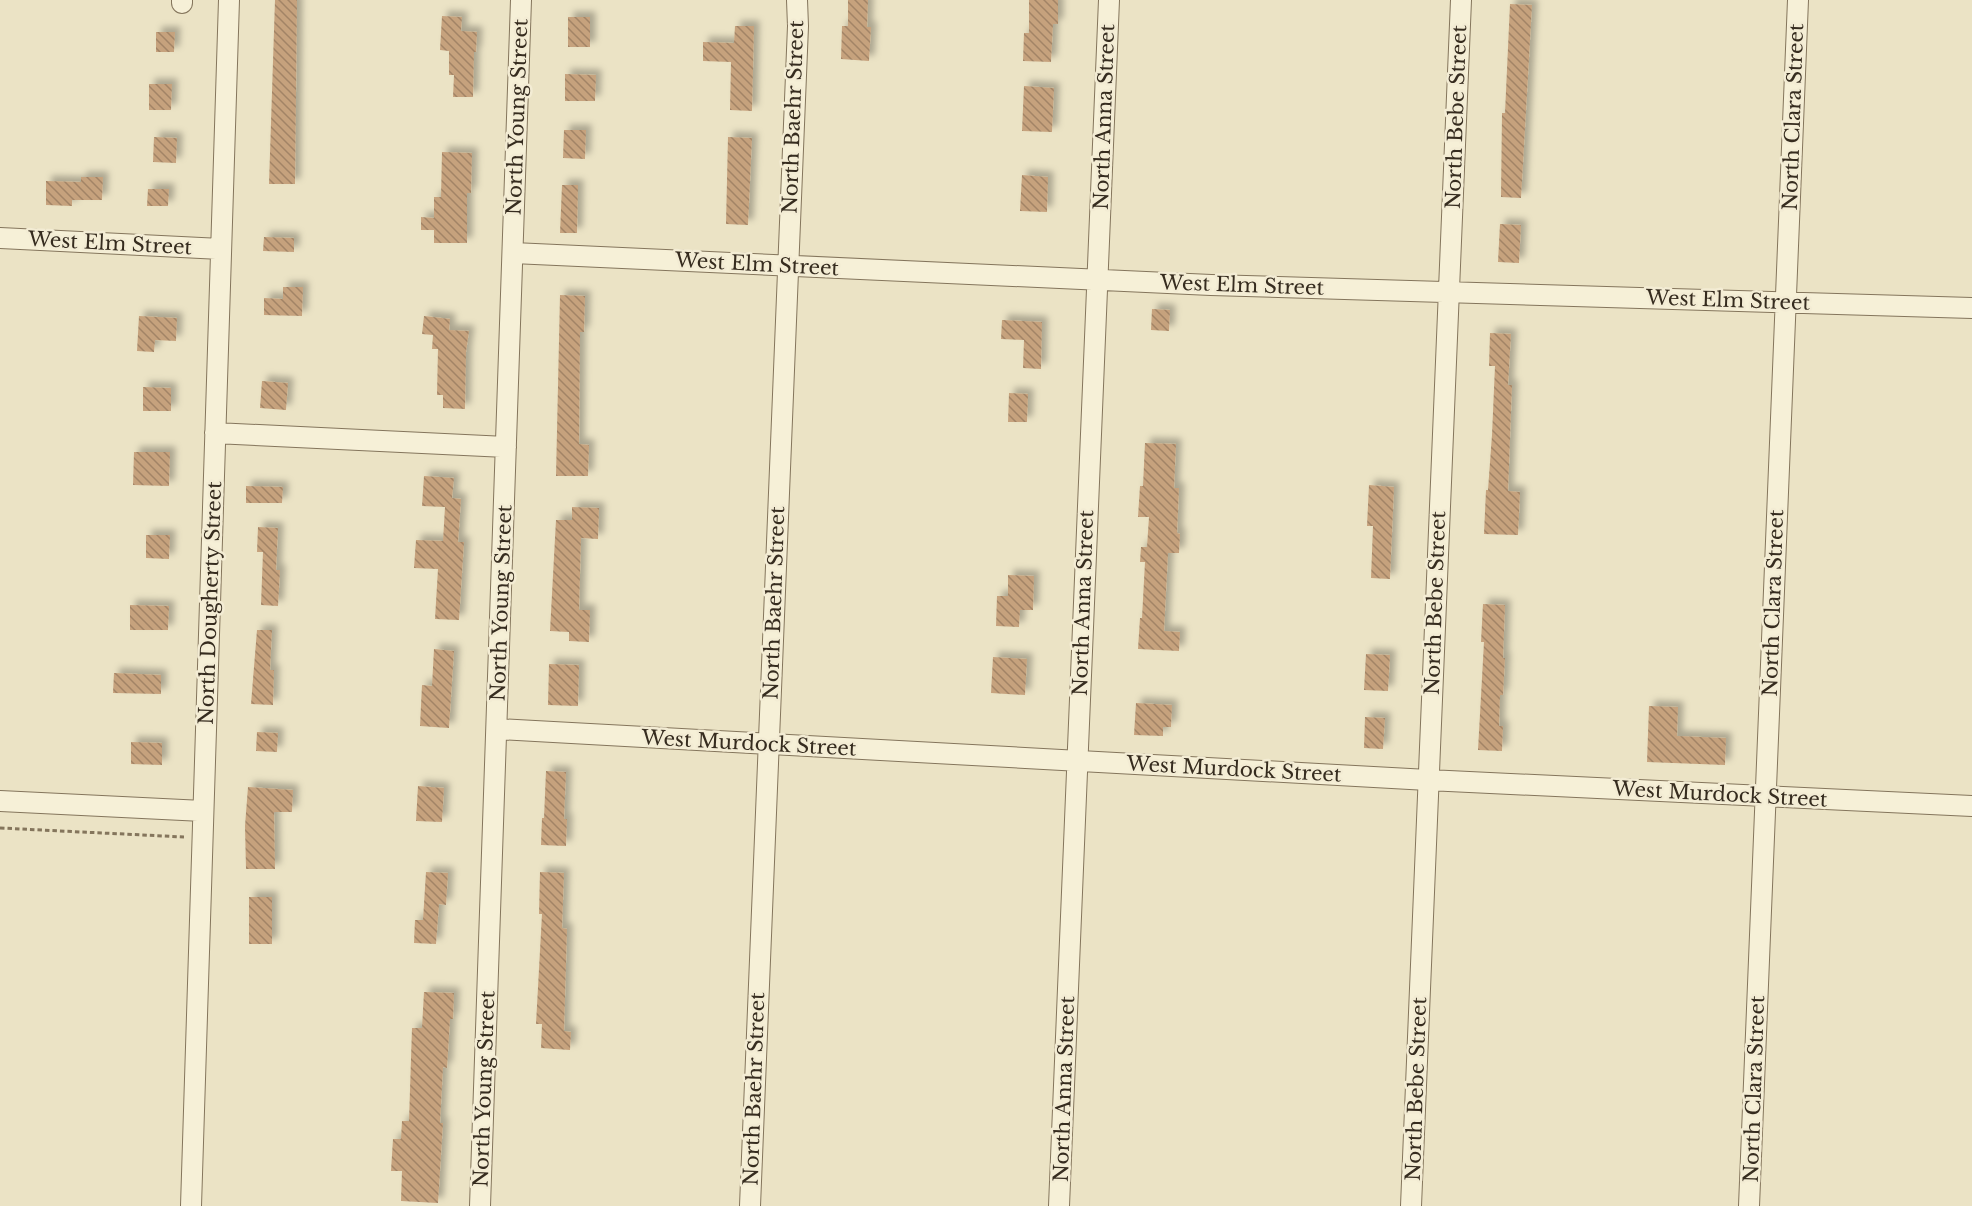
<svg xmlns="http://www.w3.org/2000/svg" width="1972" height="1206" viewBox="0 0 1972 1206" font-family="'Libre Baskerville',serif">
<defs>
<pattern id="building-back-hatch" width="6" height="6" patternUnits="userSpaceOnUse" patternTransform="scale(1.5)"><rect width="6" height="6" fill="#c6a27d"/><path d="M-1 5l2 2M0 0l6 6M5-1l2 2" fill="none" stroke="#a28466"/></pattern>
<filter id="shadow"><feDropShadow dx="5.5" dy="-5.5" stdDeviation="3" flood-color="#0004"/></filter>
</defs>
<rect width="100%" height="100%" fill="#ebe3c5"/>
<!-- building -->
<path fill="url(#building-back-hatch)" filter="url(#shadow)" d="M275 0H297L295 184H269Z
M848 0H868L867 27H871L869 61 841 59 842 26H848Z
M1029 0H1058V24H1053L1051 62 1023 61 1024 33H1029Z
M1510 4 1532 5 1521 198 1501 197 1502 113H1505Z
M442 16 462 17 461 31 477 32 476 52H474L473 97H453L454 75H449V51L440 50Z
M568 17H590V47H568Z
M735 26H754L752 111 730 110 731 62 703 61V42L734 43Z
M156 32H175L174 52H156Z
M565 74 596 75 595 101H565Z
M149 84H172L171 110H149Z
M1024 86 1054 88 1052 132 1022 131Z
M564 130H586L585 159 563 158Z
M154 137 177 138 176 163 153 162Z
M728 137 752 138 748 225 726 224Z
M442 152 472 153 471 193H467V243H434V230H421V217L434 218V197H441Z
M1022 175 1048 177 1047 212 1020 211Z
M81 177H103L102 200H72V206L46 205V181L81 182Z
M562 185H578L577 233H560Z
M148 189H169L168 206H147Z
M1500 224 1521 225 1519 263 1498 262Z
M264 237 294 238V252L263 251Z
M283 287H303L302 316 264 315V298L283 299Z
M560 295 585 296 584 332H580L579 444 589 445 588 476H556Z
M1152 309 1170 310 1169 331 1151 330Z
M139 316 177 318 176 341 155 340 154 352 137 351Z
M424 316 450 319 449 330 469 331 466 352 465 409 443 408V395H437L438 349H432L433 335 422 334Z
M1002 320 1042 322 1041 369 1023 368 1024 340 1001 339Z
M1490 333 1511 334 1508 385H1512L1508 491 1520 492 1518 535 1484 534 1486 490H1488L1492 435 1495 366H1489Z
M262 381 288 383 286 410 260 408Z
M143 387 171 388V411H143Z
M1009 393 1028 394 1027 422H1008Z
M1145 443 1176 444 1174 488H1179L1177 533 1180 534 1179 553H1168L1164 631 1180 632 1179 651 1138 649 1140 618H1142L1145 562H1140L1141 547H1147L1149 517H1138L1140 486H1143Z
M134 452H170L169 486 133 485Z
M424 476 454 478 452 498 461 499 458 542H464L459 620 435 619 438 569 414 568 416 540 443 541 445 507 422 506Z
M1369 485 1394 487 1390 579 1371 578 1373 526H1367Z
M246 486 283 487 282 503H246Z
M572 507 599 508 598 539 581 538 579 610H590L589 642 569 641V632L550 631 556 520H572Z
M258 527 278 528 276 570H280L278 606 261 605 263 552H257Z
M146 535H170L169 559 146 558Z
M1008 575 1034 576 1033 610H1020L1019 627 996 626 997 596H1008Z
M1483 604 1505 605 1503 658H1505L1503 695H1500L1499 726H1503L1502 751 1478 750 1484 642H1481Z
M130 605 169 606 168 630H130Z
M257 630H272L270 670H274L273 705 251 704Z
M434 649 454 651 449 728 420 726 422 685 432 686Z
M1366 654 1390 655 1388 691 1364 690Z
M993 657 1027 659 1025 695 991 693Z
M549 664 579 665 578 706 548 705Z
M114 673 161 675V694L113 693Z
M1136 703 1172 705 1171 727H1163V736L1134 735Z
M1649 706 1678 707 1677 736 1726 738 1725 765 1647 762Z
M1365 717 1385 718 1383 749 1364 748Z
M257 732 278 733 277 752 256 751Z
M131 742 162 743V765L131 764Z
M546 771 566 772 564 819H567L566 846 541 845 542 818H544Z
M418 786 444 788 442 822 416 821Z
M248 787 293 790 292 812H274L275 869H246L245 826Z
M426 872 448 873 446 905 439 904 436 944 414 943 415 920H423Z
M540 872 564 873 562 928 567 929 564 1031 571 1032 570 1050 541 1048 542 1024H536L542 914H539Z
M249 897H272V944H249Z
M424 992 454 993 453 1019H450L447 1068 443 1067 440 1123H443L438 1203 401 1201 402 1171H391L393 1139H401L402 1121H409L412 1028H422Z"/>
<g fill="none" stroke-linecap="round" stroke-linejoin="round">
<defs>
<path id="minor" d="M182 3V0
M0 238 221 249
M513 253 1211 285 1972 308
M215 433 506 447
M497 729 1428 780 1972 806
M0 801 203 811
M191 1206 229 0
M480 1206 521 0
M750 1206 798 26 797 0
M1059 1206 1109 0
M1411 1206 1461 0
M1749 1206 1798 0"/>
</defs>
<!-- minor casing -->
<use href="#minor" stroke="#84755c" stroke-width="22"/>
<!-- path -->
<path stroke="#84755c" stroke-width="3" stroke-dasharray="4.5 3" stroke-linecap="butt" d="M0 828 184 837"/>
<!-- minor -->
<use href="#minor" stroke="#f6f0d7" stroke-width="20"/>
</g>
<g text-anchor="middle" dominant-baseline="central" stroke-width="5" stroke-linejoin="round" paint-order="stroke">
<!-- street labels -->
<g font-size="20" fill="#362c1f" stroke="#f3ecd4">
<text transform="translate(517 117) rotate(-88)">North Young Street</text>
<text transform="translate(793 117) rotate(-88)">North Baehr Street</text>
<text transform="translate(1104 117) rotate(-88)">North Anna Street</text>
<text transform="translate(1456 117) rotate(-88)">North Bebe Street</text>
<text transform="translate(1793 117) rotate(-88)">North Clara Street</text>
<text transform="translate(110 243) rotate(3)">West Elm Street</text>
<text transform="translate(757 264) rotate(3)">West Elm Street</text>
<text transform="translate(1242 285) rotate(2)">West Elm Street</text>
<text transform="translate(1728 300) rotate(2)">West Elm Street</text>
<text transform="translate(210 603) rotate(-88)">North Dougherty Street</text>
<text transform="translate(501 603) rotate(-88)">North Young Street</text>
<text transform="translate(774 603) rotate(-88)">North Baehr Street</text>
<text transform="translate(1083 603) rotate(-88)">North Anna Street</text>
<text transform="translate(1435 603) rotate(-88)">North Bebe Street</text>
<text transform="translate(1773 603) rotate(-88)">North Clara Street</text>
<text transform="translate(749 743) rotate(3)">West Murdock Street</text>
<text transform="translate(1234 769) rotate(3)">West Murdock Street</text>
<text transform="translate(1720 794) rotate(3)">West Murdock Street</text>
<text transform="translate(484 1089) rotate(-88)">North Young Street</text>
<text transform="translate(754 1089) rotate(-88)">North Baehr Street</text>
<text transform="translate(1064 1089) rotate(-88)">North Anna Street</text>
<text transform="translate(1416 1089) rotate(-88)">North Bebe Street</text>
<text transform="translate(1754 1089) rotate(-88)">North Clara Street</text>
</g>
</g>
</svg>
